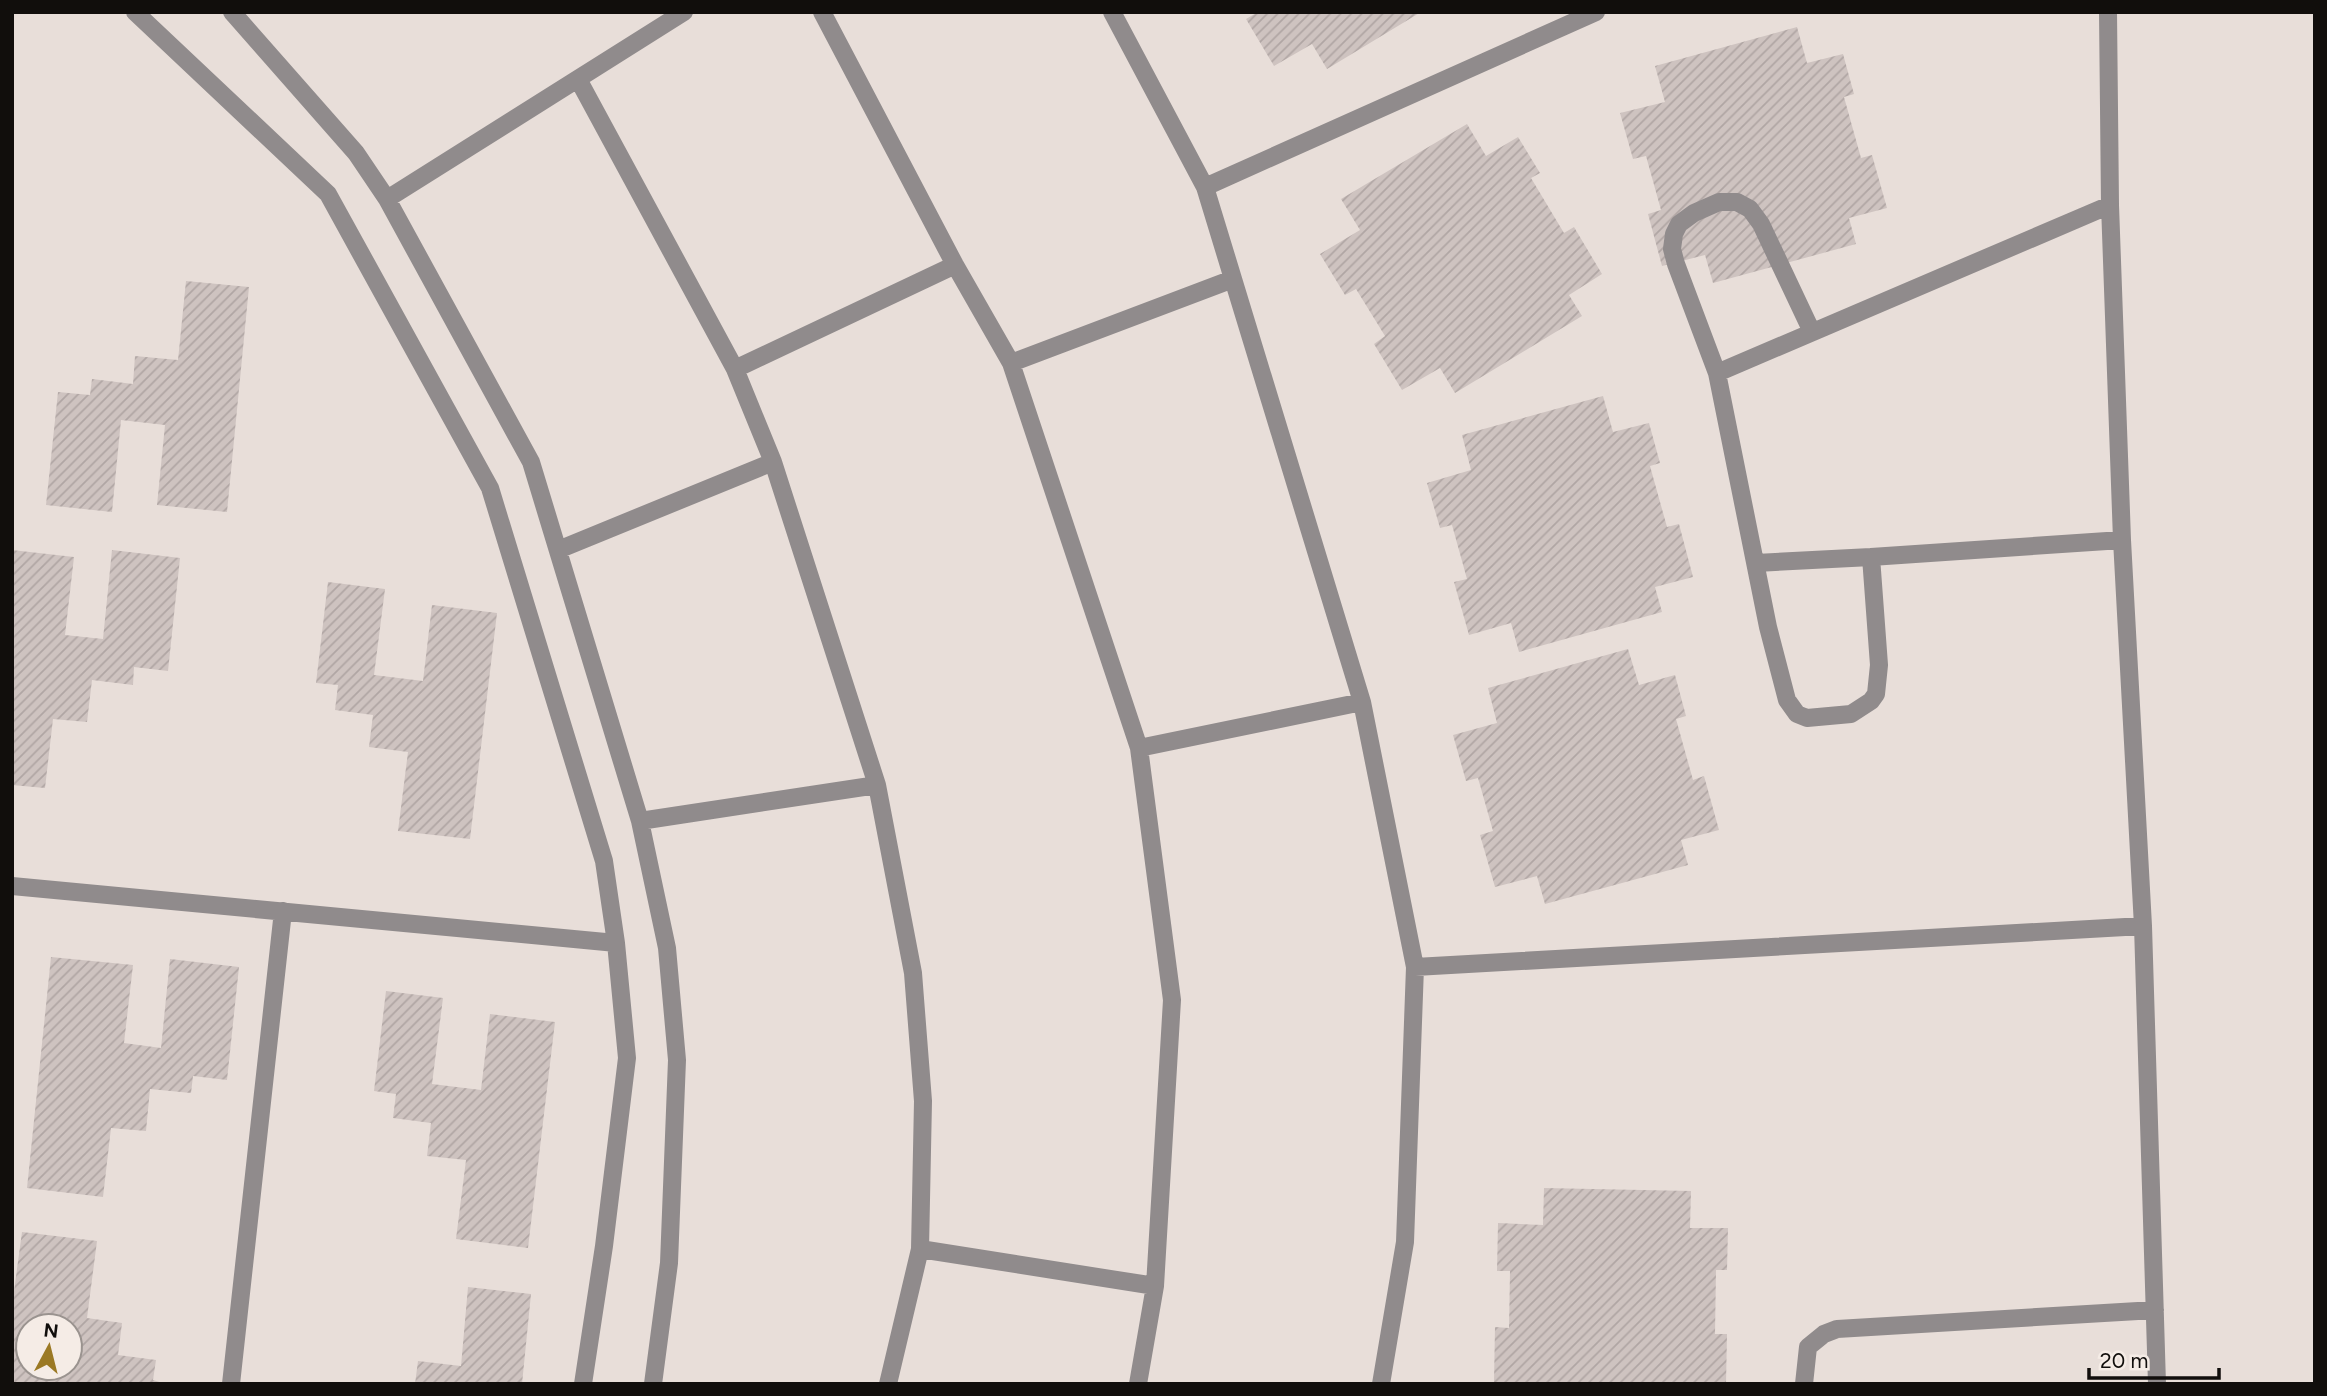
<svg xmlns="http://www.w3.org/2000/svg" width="2327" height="1396" viewBox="0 0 2327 1396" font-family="Figtree,sans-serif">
<defs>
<pattern id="building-hatch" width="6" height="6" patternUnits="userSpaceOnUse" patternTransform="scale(1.75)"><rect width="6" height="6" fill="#cec3c0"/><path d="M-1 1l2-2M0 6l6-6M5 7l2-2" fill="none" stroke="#b0a6a4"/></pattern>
</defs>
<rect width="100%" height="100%" fill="#e8ded9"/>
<!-- building -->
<path fill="url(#building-hatch)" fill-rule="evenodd" d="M1258 12H1421L1327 69 1312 44 1274 66 1246 19Z
M1797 27 1807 63 1843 54 1854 94 1844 97 1861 158 1872 155 1887 208 1849 218 1856 244 1713 283 1705 255 1662 266 1648 214 1661 210 1646 156 1633 159 1620 113 1665 102 1655 66Z
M1467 124 1486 156 1518 137 1540 173 1531 178 1564 233 1574 227 1602 274 1569 295 1582 316 1455 393 1440 368 1402 390 1374 344 1385 336 1356 289 1345 295 1320 254 1360 230 1341 199Z
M186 281 249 287 227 512 157 505 165 425 121 420 112 512 46 505 58 392 90 395 92 379 133 384 135 356 178 360Z
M1603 396 1613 432 1649 423 1660 463 1650 466 1667 527 1679 524 1693 577 1655 587 1662 612 1519 652 1511 623 1469 635 1454 582 1467 579 1452 525 1440 528 1427 483 1471 470 1462 435Z
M12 550 74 557 65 635 103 639 112 550 180 558 168 671 134 667 133 685 92 680 87 722 53 719 45 788 12 785Z
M328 582 385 589 374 675 423 681 432 605 497 613 470 839 398 831 408 752 369 747 373 715 335 710 338 685 316 683Z
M1628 649 1639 685 1675 675 1686 716 1676 719 1693 780 1704 776 1719 830 1681 840 1688 865 1545 904 1537 876 1495 887 1480 835 1493 831 1478 778 1466 781 1453 735 1497 723 1488 688Z
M51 957 133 965 124 1043 161 1048 170 959 239 967 227 1080 193 1076 191 1093 150 1089 146 1131 111 1128 103 1197 27 1188Z
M386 991 443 998 432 1084 481 1090 490 1014 555 1022 528 1248 456 1239 466 1160 427 1156 431 1123 393 1118 396 1094 374 1091Z
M1544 1188 1691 1191 1690 1228H1728L1727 1270H1716L1715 1334H1727L1726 1384 1494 1382 1495 1327 1509 1328 1510 1271H1497L1498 1223 1543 1225Z
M22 1232 97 1241 87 1318 122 1323 118 1355 156 1360 153 1380 166 1384H12V1306ZM28 1326H70V1368H28Z
M468 1287 531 1294 522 1384H415L418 1361 461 1366Z"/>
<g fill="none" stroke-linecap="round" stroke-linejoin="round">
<!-- street -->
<path stroke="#908b8c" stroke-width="18" d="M135 12 328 194 490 488 604 861 616 943 627 1058 604 1246 583 1384
M232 12 356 153 387 199 531 462 640 821 667 948 677 1060 669 1263 653 1384
M822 12 955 265 1011 363 1233 279
M1112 12 1205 187 1362 702 1415 967 1405 1242 1381 1384
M2108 12 2110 205 2122 540 2143 926 2157 1384
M1205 187 1596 12
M387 199 684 12
M1812 332 1761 224 1750 209 1737 202H1719L1694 213 1679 224 1674 234 1672 249 1676 264 1717 373 2110 205
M1011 363 1139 748 1172 1000 1155 1286 1138 1384
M735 369 955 265
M1717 373 1768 627 1787 700 1797 714 1807 718 1851 714 1871 701 1876 694 1879 665 1871 557 1756 563
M773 462 877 785
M558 550 773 462 735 369 578 79
M1871 557 2122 540
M1139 748 1362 702
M640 821 877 785 913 973 923 1101 920 1249 888 1384
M12 886 616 943
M1415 967 2143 926
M920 1249 1155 1286
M231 1384 283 911
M1804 1384 1808 1347 1824 1334 1837 1329 2155 1310"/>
</g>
<!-- border -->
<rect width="2327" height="1396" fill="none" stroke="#110e0c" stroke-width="28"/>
<!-- north arrow -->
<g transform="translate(49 1347) rotate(7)"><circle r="33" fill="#f5ece6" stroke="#9a938f" stroke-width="2"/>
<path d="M0-5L12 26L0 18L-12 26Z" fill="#9b7924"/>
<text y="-10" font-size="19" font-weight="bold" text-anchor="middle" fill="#110e0c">N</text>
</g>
<!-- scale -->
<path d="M2089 1368v10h130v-10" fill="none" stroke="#110e0c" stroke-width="3.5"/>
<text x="2100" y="1368" font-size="21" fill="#110e0c" stroke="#f5ece6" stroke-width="5" paint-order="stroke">20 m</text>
</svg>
